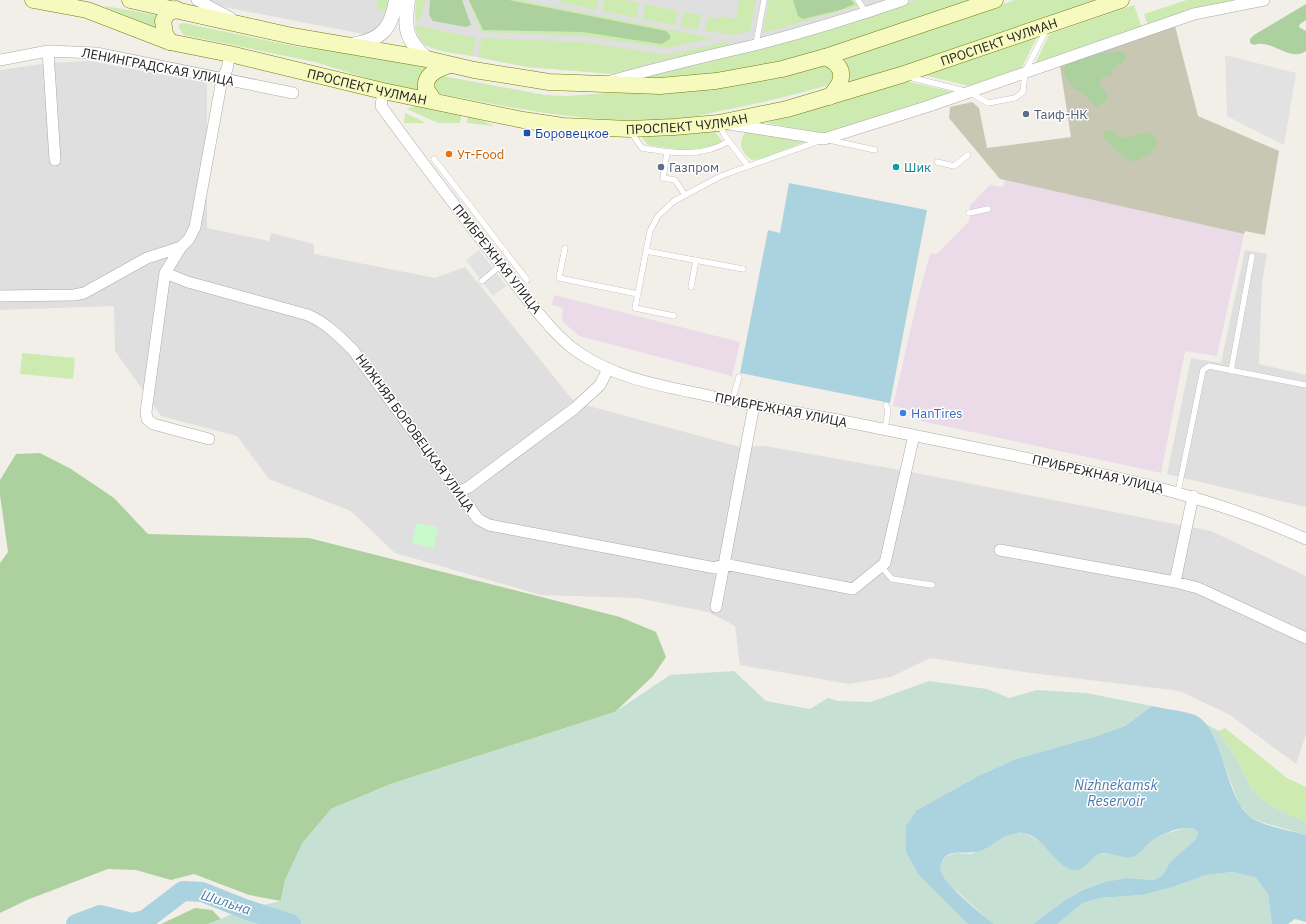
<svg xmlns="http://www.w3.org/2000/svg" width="1306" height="924" viewBox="0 0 1306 924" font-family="'IBM Plex Sans',sans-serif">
<rect width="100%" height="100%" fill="#f2efe9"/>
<!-- residential -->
<path fill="#e0dfdf" d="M188 0H389L387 15 382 25 370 34H363Z
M416 0H976L639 79 614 74 527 67 431 48 424 45 417 36 415 25Z
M90 61 207 83V228L269 241 271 233 314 244V254L435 278 465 267 576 404 589 406 740 447 765 446 906 471 1211 531 1306 576V735L1296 764 1230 715 1180 691 1032 673 930 658 891 677 849 684 740 665 735 626 708 612 637 598 541 595 395 553 351 511 269 479 237 436 161 416 115 351 114 306 0 310V70L49 63Z
M1245 250 1267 254 1262 283 1259 364 1306 375V507L1167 474 1191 358 1221 363Z"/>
<!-- industrial -->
<path fill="#ebdbe8" d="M1005 180 1244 234 1217 356 1185 351 1161 473 921 421 923 413 893 406 918 297 930 254 938 253 969 221 970 205 990 185 1003 187Z
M554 295 740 342 732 376 579 336 562 321 563 308 552 305Z"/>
<!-- construction -->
<path fill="#c7c7b4" d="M1175 26 1198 116 1279 151 1265 235 1245 231 1244 234 1000 179 949 118 950 107 972 102 979 108 987 148 1071 137 1060 66Z"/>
<!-- grass -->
<path fill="#cdebb0" d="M378 0H389L387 12 377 10Z
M416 0H425L422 16 418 19H415Z
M468 0H521L713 38 668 48 583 36 481 32Z
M561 0H598L596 10 561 3Z
M604 0H625L639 3 636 18 602 11Z
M739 0H756L750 31 734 35 705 31 708 17 719 19V16L736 19Z
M769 0H853L858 6 763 33Z
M918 0H976L780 63 713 76 639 79 656 73 838 28Z
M1015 0H1098L849 85 848 71 842 59Z
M1187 0H1247L1148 26 1144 14Z
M645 4 678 11 675 25 642 19Z
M1134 5 1142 28 1035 64 1049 35 1052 33Z
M105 6 162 16 159 29 105 7Z
M684 12 701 15 698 30 681 27Z
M184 23 298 47 341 51 428 67 419 91 386 84 315 62 184 35 178 27 180 24Z
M415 25 476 38 473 56C451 52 417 53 415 25Z
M1038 35 1021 69 975 86H969L924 75Z
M482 38 583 42 668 55 729 41 730 45 651 63 614 74 527 67 478 57Z
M826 65 830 67 834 77 829 85C793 95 757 104 720 111 706 114 692 118 678 119 598 126 519 109 441 94L436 92 434 84 435 80 443 76 545 95 566 96 608 93 691 91Z
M905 81 954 92 826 134 766 123Z
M415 106 462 114 460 123H438L407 109Z
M405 113 426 123H404Z
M468 115 493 125V126L467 123Z
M714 131 723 142C699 155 673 149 648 145L640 135Z
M746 132H758L805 142 761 159 752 160C741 154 737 141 746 132Z
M22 353 75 358 73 379 20 374Z
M1225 728 1287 778 1306 787V820L1304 821 1273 807 1252 790 1240 765 1219 731Z"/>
<!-- forest -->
<path fill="#add19e" d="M430 0H462L471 25 466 27 433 21 429 15Z
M469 0H509L666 31 670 35V39L661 44 583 32 483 30Z
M793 0H851L855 4 840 10 803 19 798 16Z
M1306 4V20L1300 24 1299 27 1306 31V51C1289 63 1272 38 1254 45L1250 43V39L1254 35Z
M1123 51 1127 55 1123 63C1116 65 1113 67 1111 75L1103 77 1099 83 1108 96 1105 102 1096 107 1080 91 1072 88 1063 70C1073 50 1104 55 1123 51Z
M1108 130 1122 138 1148 132 1155 136 1158 144 1150 154 1134 162 1124 158 1103 137V132Z
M40 453 71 469 114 498 148 534 309 538 620 617 656 632 666 657 653 676 615 712 391 784 331 809 285 880 281 901 249 895 194 874 171 880 136 870 108 869 27 900 0 913V563L8 552 0 495V480L16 454Z
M195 908 212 910 221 919 208 924H161Z"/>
<!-- wetland -->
<path fill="#c6e0d4" d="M734 671 766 701 810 709 828 698 838 701 871 702 929 681 987 689 1009 698 1037 690 1086 693 1152 706 1125 726 1097 736 1016 759 978 776 917 810 919 875 968 924H208L245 909 281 901 285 880 302 843 331 809 391 784 615 712 670 675Z
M1204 723 1219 731 1240 765 1252 790 1273 807 1304 821 1306 820V835L1261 822 1249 816 1239 804 1215 740Z
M1189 827 1195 829 1198 833 1195 840 1171 861 1162 876 1153 880 1126 878 1104 882 1083 890 1065 900 1033 924H993L949 884 941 873V864L945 857 955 853 972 854 1013 833H1025L1039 841 1062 864 1077 870 1099 854 1109 853 1125 857H1132L1153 840 1164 834Z
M1233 872 1254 876 1268 894 1272 924H1057L1083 903 1100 898 1142 895 1173 887 1206 875Z"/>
<!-- park -->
<path fill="#c8facc" d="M416 523 438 527 434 548 412 543Z"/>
<!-- parking -->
<path fill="#e2e2e2" d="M1225 55 1296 73 1284 145 1227 116Z
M479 250 506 286 493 296 466 260Z"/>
<!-- water -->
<path fill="#aad3df" d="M789 183 927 210 890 403 740 373 768 230 780 233Z
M1152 706C1164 709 1187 711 1197 716 1223 731 1225 794 1248 815 1260 826 1291 831 1306 835V922L1295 919 1288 924H1272L1268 894 1255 877 1233 872 1206 875 1173 887 1142 895 1100 898 1083 903 1057 924H1033L1065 900 1083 890 1104 882 1126 878 1153 880 1162 876 1171 861 1195 840 1198 833 1195 829C1183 825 1163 833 1153 840 1146 845 1140 855 1132 857 1121 860 1111 850 1099 854 1091 858 1086 868 1077 870 1059 873 1043 835 1024 833 1006 831 995 845 980 851 969 855 954 849 945 857 941 861 939 870 942 874 949 888 981 914 994 924H968L919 875 906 852V826L917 810 978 776 1016 759 1097 736 1125 726Z"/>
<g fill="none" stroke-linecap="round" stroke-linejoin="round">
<!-- river -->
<path stroke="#aad3df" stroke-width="20" d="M76 924 100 915 132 923 145 920 183 891 202 892 245 909 291 924"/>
<defs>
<path id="service" d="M858 0 866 13
M756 44 764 0
M909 77 969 92 988 103 1015 98 1023 92 1025 72 1046 30
M719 124 725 136 748 166
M630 131 642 148C672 153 702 158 729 141
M829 140 875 150
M667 152 663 178 675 180 685 195
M434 159 527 280
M937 162 954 166 968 155
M969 213 988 209
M565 248 559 278 638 294
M646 251 743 269
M482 281 501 265
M691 287 696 260
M674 316 635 308 650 231 658 216 674 201 721 176 819 141
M1231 371 1252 256
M732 401 739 377
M885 429 888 410 886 405
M1178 492 1203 370 1209 366 1306 385
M881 566 892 579 932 585"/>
<path id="minor" d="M197 0 231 18
M48 51 55 160
M0 60 48 51 96 53 293 93
M611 81C659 67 707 56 755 45 805 32 854 17 903 0
M383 91 381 106C419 158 458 210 498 261 519 288 548 330 575 350 612 377 657 385 701 394 744 404 789 411 833 419 889 430 945 442 1001 453 1106 474 1209 495 1306 539
M729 124 824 139 926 107 1194 14 1264 0
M181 247 189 239 195 227 222 79 227 69 230 54
M165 273 146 412 147 419 153 424 209 439
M0 296 74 295 84 293 147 258 181 247 165 273 188 282 308 315C326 323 339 336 353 350L478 519 489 525 715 568 724 564 853 589 885 563 914 435
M458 492 469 487 575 408 600 385 608 369
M1000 550 1175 582 1198 588 1306 638
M1175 582 1193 496
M716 607 754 405"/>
<path id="tertiary" d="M408 0C404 28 405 39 427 59
M351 45C381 40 391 30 396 0"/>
<g id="secondary">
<path id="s1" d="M33 0 87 10 170 42 230 54 383 91 523 120 563 126 629 129 674 127 719 123 787 109 901 75 1121 0"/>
<path d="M130 0 292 36 427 59 474 70 549 82 660 86 716 81 782 69 825 57 995 0"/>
<path d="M170 42 165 34 163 21 167 14 176 9"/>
<path d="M825 57C848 67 844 82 829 97"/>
<path d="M434 101 426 89C424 74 438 69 450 65"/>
</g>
</defs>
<!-- service casing -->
<use href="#service" stroke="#a9a9a9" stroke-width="6"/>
<!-- minor casing -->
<use href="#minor" stroke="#a9a9a9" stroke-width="12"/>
<!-- tertiary casing -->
<use href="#tertiary" stroke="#a9a9a9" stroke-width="15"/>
<!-- secondary casing -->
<use href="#secondary" stroke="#707d05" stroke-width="17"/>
<!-- service -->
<use href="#service" stroke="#fff" stroke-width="5.5"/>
<!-- minor -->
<use href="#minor" stroke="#fff" stroke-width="11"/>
<!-- tertiary -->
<use href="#tertiary" stroke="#fff" stroke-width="14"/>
<!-- secondary -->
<use href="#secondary" stroke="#f7fabf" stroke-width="16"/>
</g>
<!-- markers -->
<g fill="#5c6f8a" stroke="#fff" stroke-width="1.5">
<circle cx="1026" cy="114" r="4"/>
<circle cx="661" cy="167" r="4"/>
</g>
<rect fill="#1a4fb4" stroke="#fff" stroke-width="1.5" x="523" y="129" width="8" height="8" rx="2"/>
<circle fill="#e8710a" stroke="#fff" stroke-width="1.5" cx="449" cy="154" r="4"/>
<circle fill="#0f9aa8" stroke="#fff" stroke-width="1.5" cx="896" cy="167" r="4"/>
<circle fill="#3f7fe0" stroke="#fff" stroke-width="1.5" cx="903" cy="413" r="4"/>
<g text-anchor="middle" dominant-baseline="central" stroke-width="3" stroke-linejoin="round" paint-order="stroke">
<!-- street labels -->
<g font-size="13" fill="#222" stroke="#fff">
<text stroke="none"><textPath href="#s1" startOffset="994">ПРОСПЕКТ ЧУЛМАН</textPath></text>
<text transform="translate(158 67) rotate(11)">ЛЕНИНГРАДСКАЯ УЛИЦА</text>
<text stroke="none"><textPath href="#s1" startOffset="346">ПРОСПЕКТ ЧУЛМАН</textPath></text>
<text stroke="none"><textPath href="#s1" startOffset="670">ПРОСПЕКТ ЧУЛМАН</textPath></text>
<text transform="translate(497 259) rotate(52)">ПРИБРЕЖНАЯ УЛИЦА</text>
<text transform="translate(781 410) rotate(11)">ПРИБРЕЖНАЯ УЛИЦА</text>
<text transform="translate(415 433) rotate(54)">НИЖНЯЯ БОРОВЕЦКАЯ УЛИЦА</text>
<text transform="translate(1098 474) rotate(13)">ПРИБРЕЖНАЯ УЛИЦА</text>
</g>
<!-- service labels -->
<g font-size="13" fill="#4e5e75" stroke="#fff" text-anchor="start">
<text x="1034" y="114">Таиф-НК</text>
<text x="669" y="167">Газпром</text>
</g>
<!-- transit labels -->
<g font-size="13" fill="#164399" stroke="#fff" text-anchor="start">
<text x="535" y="133">Боровецкое</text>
</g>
<!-- food labels -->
<g font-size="13" fill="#c56008" stroke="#fff" text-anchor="start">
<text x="457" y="154">Ут-Food</text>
</g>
<!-- culture labels -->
<g font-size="13" fill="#0d838f" stroke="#fff" text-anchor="start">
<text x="904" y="167">Шик</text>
</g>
<!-- shop labels -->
<g font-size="13" fill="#366cbe" stroke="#fff" text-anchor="start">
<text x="911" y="413">HanTires</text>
</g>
<!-- water labels -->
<g font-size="14" font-style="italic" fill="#4a7aab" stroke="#fff">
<text x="1116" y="785">Nizhnekamsk<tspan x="1116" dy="16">Reservoir</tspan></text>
<text transform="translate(226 902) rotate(18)">Шильна</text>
</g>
</g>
</svg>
